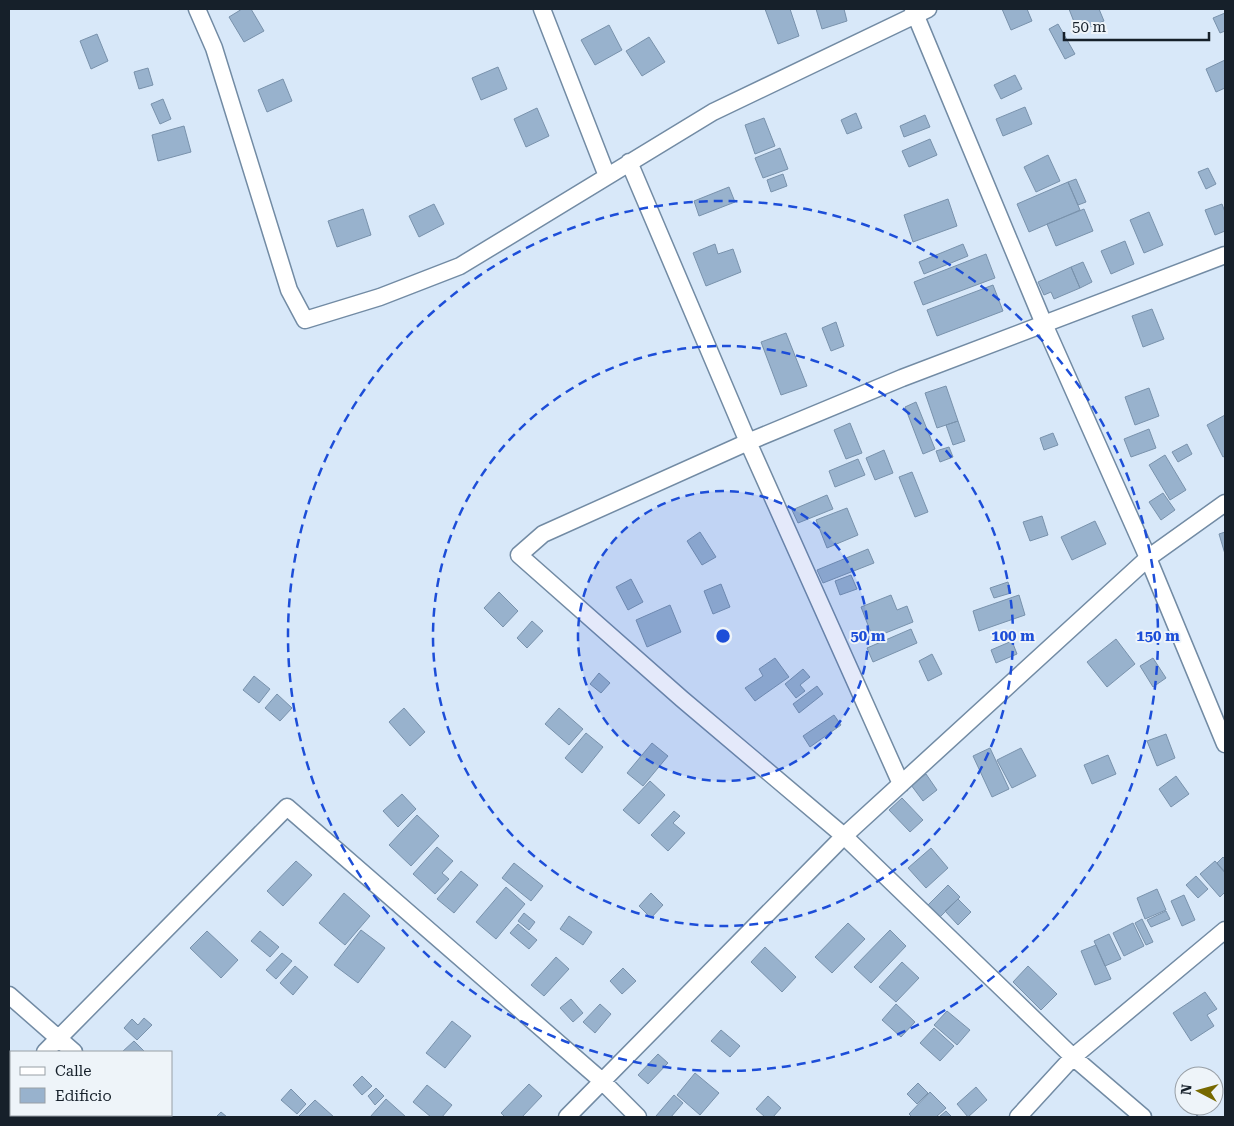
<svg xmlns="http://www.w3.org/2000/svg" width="1234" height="1126" viewBox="0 0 1234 1126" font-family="'Roboto Serif',serif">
<rect width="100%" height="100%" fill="#d8e8f9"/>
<!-- building -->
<path fill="#98b2cd" stroke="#7992ac" d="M242 9H251L264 31 244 42 229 17Z
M765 9H790L799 36 778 44Z
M816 9H844L847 21 822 29Z
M1002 9H1027L1032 21 1011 30Z
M1069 9H1099L1104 21 1078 32Z
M1225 13V31L1220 33 1213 18Z
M1058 24 1075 54 1065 59 1049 29Z
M609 25 622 50 595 65 581 40Z
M97 34 108 61 91 69 80 41Z
M649 37 665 62 642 76 626 51Z
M1225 60V88L1216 92 1206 69Z
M498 67 507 89 481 100 472 78Z
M148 68 153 85 139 89 134 72Z
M1015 75 1022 89 1001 99 994 85Z
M283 79 292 101 267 112 258 90Z
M163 99 171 119 160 124 151 104Z
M1025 107 1032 124 1003 136 996 119Z
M537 108 549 136 526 147 514 119Z
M856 113 862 128 847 134 841 120Z
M925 115 930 127 904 137 900 126Z
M764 118 775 146 755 154 745 125Z
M184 126 191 152 158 161 152 135Z
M930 139 937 155 909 167 902 151Z
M780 148 788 169 763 178 755 158Z
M1048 155 1060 181 1036 192 1024 167Z
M1208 168 1216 184 1206 189 1198 172Z
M783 174 787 186 771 192 767 180Z
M1076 179 1086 202 1078 205 1068 182Z
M1068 182 1080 210 1029 232 1017 204Z
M729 187 735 202 699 216 694 201Z
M948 199 957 226 913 242 904 215Z
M434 204 444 224 419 237 409 216Z
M1222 204 1225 212V231L1215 235 1205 210Z
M363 209 371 235 337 247 328 221Z
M1084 209 1093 231 1056 246 1047 224Z
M1149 212 1163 245 1144 253 1130 220Z
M1125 241 1134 264 1111 274 1101 251Z
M715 244 718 254 733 249 741 272 706 286 693 253Z
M963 244 968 256 924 274 919 262Z
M986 254 995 278 923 305 914 282Z
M1083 262 1092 282 1080 288 1071 267Z
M1071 267 1080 288 1054 299 1051 292 1044 295 1038 282Z
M993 285 1003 311 937 336 927 310Z
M1152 309 1164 339 1143 347 1132 316Z
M836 322 844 346 831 351 822 328Z
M786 333 807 386 781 395 761 342Z
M946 386 958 421 937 428 925 393Z
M1149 388 1159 416 1135 425 1125 397Z
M916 402 935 449 923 454 905 407Z
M1225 415V456L1223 457 1207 425Z
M958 421 965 441 953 445 946 425Z
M850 423 862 453 846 459 834 430Z
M1149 429 1156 448 1131 457 1124 439Z
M1053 433 1058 445 1044 450 1040 438Z
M1187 444 1192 454 1178 462 1172 452Z
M949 447 953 457 940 462 936 451Z
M884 450 893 473 875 480 866 458Z
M1165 455 1186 490 1170 500 1149 465Z
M858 459 865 475 835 487 829 471Z
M912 472 928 512 915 517 899 477Z
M1163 493 1175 510 1161 520 1149 502Z
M827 495 833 509 798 523 792 510Z
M847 508 858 535 827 548 816 520Z
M1042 516 1048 535 1030 541 1023 522Z
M1095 521 1106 544 1072 560 1061 537Z
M700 532 716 557 702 565 687 541Z
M1225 532V554L1219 534Z
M868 549 874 563 823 583 817 570Z
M851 575 857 589 840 595 835 581Z
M631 579 643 602 628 610 616 587Z
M1008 582 1011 593 994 598 990 588Z
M721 584 730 607 713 614 704 591Z
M499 592 518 611 503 627 484 608Z
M891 595 897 610 907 606 913 622 873 638 861 607Z
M1019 595 1025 615 979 631 973 611Z
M670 605 681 632 647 647 636 620Z
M532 621 543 631 527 648 517 638Z
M911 629 917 643 873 662 867 648Z
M1116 639 1135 664 1107 687 1087 662Z
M1012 641 1017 654 996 663 991 650Z
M932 654 942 674 928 681 919 661Z
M775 658 789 677 755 701 745 688 763 676 759 669Z
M1153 658 1166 678 1153 687 1140 666Z
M803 669 810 677 800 685 805 691 796 698 785 684Z
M599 673 610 683 601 693 590 684Z
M254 676 270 689 259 703 243 690Z
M817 686 823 694 799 713 793 704Z
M277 694 292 708 280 721 265 708Z
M404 708 425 732 410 746 389 722Z
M559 708 583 729 569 745 545 724Z
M834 715 841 725 810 747 803 736Z
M586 733 603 747 582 773 565 758Z
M1166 734 1175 758 1157 766 1147 741Z
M652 743 668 756 643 786 627 773Z
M990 748 1009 789 992 797 973 756Z
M1021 748 1036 776 1012 788 997 760Z
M1108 755 1116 774 1092 784 1084 765Z
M926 774 937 790 923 801 911 785Z
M1176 776 1189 794 1171 807 1159 789Z
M650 781 665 795 639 824 623 810Z
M402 794 416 809 398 827 383 811Z
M902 798 923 820 910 832 889 810Z
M674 811 680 816 673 823 685 833 668 851 651 835Z
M417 815 439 836 411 866 389 845Z
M437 847 453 861 442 873 449 879 435 894 413 874Z
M931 848 948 868 926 888 908 868Z
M1223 857 1225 859V872L1217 863Z
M296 861 312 875 283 906 267 891Z
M1215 861 1225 873V892L1220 897 1200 874Z
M514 863 543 886 531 901 502 878Z
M461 871 478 885 454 913 437 899Z
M1196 876 1208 889 1198 898 1186 885Z
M948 885 960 897 937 920 925 908Z
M506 887 525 904 496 939 476 922Z
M1157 889 1166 910 1145 919 1137 898Z
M344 893 370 916 345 945 319 923Z
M651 893 663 905 651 918 639 906Z
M1184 895 1195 920 1182 926 1171 901Z
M958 899 971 912 958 925 945 911Z
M1166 911 1170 919 1151 927 1147 920Z
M524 913 535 922 529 930 518 921Z
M569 916 592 932 583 945 560 929Z
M1142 919 1153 942 1146 945 1135 923Z
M848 923 865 939 832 973 815 957Z
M1133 923 1144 946 1124 956 1113 933Z
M518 924 537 940 529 949 510 933Z
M361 930 385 948 358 983 334 965Z
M890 930 906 946 871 983 854 967Z
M207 931 238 960 221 978 190 948Z
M260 931 279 947 270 957 251 941Z
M1109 934 1121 959 1105 966 1094 941Z
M1096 945 1111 979 1095 985 1081 951Z
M765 947 796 977 782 992 751 962Z
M282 953 292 961 276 979 266 970Z
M556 957 569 969 544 996 531 985Z
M902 962 919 978 896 1002 879 987Z
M295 966 308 977 293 995 280 983Z
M1028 966 1057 994 1041 1010 1013 982Z
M623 968 636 981 622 994 610 981Z
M1205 992 1217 1009 1207 1015 1214 1026 1191 1041 1173 1013Z
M571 999 583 1013 573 1022 560 1008Z
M600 1004 611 1014 595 1033 583 1022Z
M896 1004 915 1022 901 1037 882 1020Z
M947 1011 970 1030 957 1045 934 1025Z
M144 1018 152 1025 137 1040 124 1028 132 1019 138 1025Z
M452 1021 471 1036 445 1068 426 1053Z
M934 1028 954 1046 940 1061 920 1043Z
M721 1030 740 1046 730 1057 711 1041Z
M134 1041 145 1052H122Z
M658 1054 668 1063 648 1084 638 1075Z
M1209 1069 1217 1079 1214 1082V1076H1201Z
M695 1073 719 1093 700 1115 677 1095Z
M362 1076 372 1086 362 1095 353 1085Z
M918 1083 928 1093 917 1104 907 1094Z
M529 1084 542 1096 522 1117H505L501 1113Z
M427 1085 452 1105 442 1117H431L413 1102Z
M976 1087 987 1100 968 1117 957 1104Z
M376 1088 384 1096 375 1105 368 1096Z
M291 1089 306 1104 297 1114 281 1100Z
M1214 1090 1219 1096 1214 1100Z
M1184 1091V1101L1179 1095Z
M930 1092 946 1108 936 1117H912L909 1114Z
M674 1095 683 1103 671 1117H657L656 1116Z
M768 1096 781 1108 773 1117H765L756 1109Z
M386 1099 406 1117H370Z
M315 1100 334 1117H298Z
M1188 1106H1208L1197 1116Z
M946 1111 952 1117H939Z
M221 1112 227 1117H216Z
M69 1115H89L91 1116 67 1117Z"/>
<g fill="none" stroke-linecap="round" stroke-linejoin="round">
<defs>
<path id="street" d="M197 9 214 48 289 290 305 320 380 297 460 266 713 112 928 9
M542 9 607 176
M913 9 1044 324 1148 558 1225 744
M629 162 748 442 901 784
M9 995 74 1052
M45 1052 287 807 602 1081 638 1117
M9 1091 11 1089
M144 1115 147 1117
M567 1117 844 836 1148 558 1225 503
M1018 1117 1073 1057 1225 930
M1143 1117 1073 1057 844 836 682 699 519 555 543 534 748 442 902 378 1225 255"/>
</defs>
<!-- street casing -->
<use href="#street" stroke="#728ba4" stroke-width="19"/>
<!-- street -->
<use href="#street" stroke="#fff" stroke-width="16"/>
</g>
<!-- distance rings -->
<circle cx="723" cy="636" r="145" fill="#1d4ed8" fill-opacity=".12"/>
<g fill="none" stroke="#1d4ed8" stroke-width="2.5" stroke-dasharray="9 6">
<circle cx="723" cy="636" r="145"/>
<circle cx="723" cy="636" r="290"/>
<circle cx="723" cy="636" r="435"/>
</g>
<circle cx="723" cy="636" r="8" fill="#1d4ed8" stroke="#eef4f9" stroke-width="2.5"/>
<g font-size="15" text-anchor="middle" font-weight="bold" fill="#1d4ed8" stroke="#eef4f9" stroke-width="4" stroke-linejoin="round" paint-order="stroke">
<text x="868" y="641">50 m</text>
<text x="1013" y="641">100 m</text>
<text x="1158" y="641">150 m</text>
</g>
<!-- border -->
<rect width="1234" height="1126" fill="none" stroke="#16202a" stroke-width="20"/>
<!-- legend -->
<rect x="10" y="1051" width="162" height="65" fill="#eef4f9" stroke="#989fa6"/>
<rect x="20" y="1067" width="25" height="8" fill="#ffffff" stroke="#989fa6"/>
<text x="55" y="1076" font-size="15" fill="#16202a">Calle</text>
<rect x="20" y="1088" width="25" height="15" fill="#98b2cd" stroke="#989fa6"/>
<text x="55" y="1101" font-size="15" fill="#16202a">Edificio</text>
<!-- north arrow -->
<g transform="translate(1199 1091) rotate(276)"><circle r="24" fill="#eef4f9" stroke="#989fa6"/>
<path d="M0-4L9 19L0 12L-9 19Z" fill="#776900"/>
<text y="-8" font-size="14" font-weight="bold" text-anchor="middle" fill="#16202a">N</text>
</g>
<!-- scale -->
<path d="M1064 32v8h145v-8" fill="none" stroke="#16202a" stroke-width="2.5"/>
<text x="1072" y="32" font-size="15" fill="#16202a" stroke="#eef4f9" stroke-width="4" paint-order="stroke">50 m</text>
</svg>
